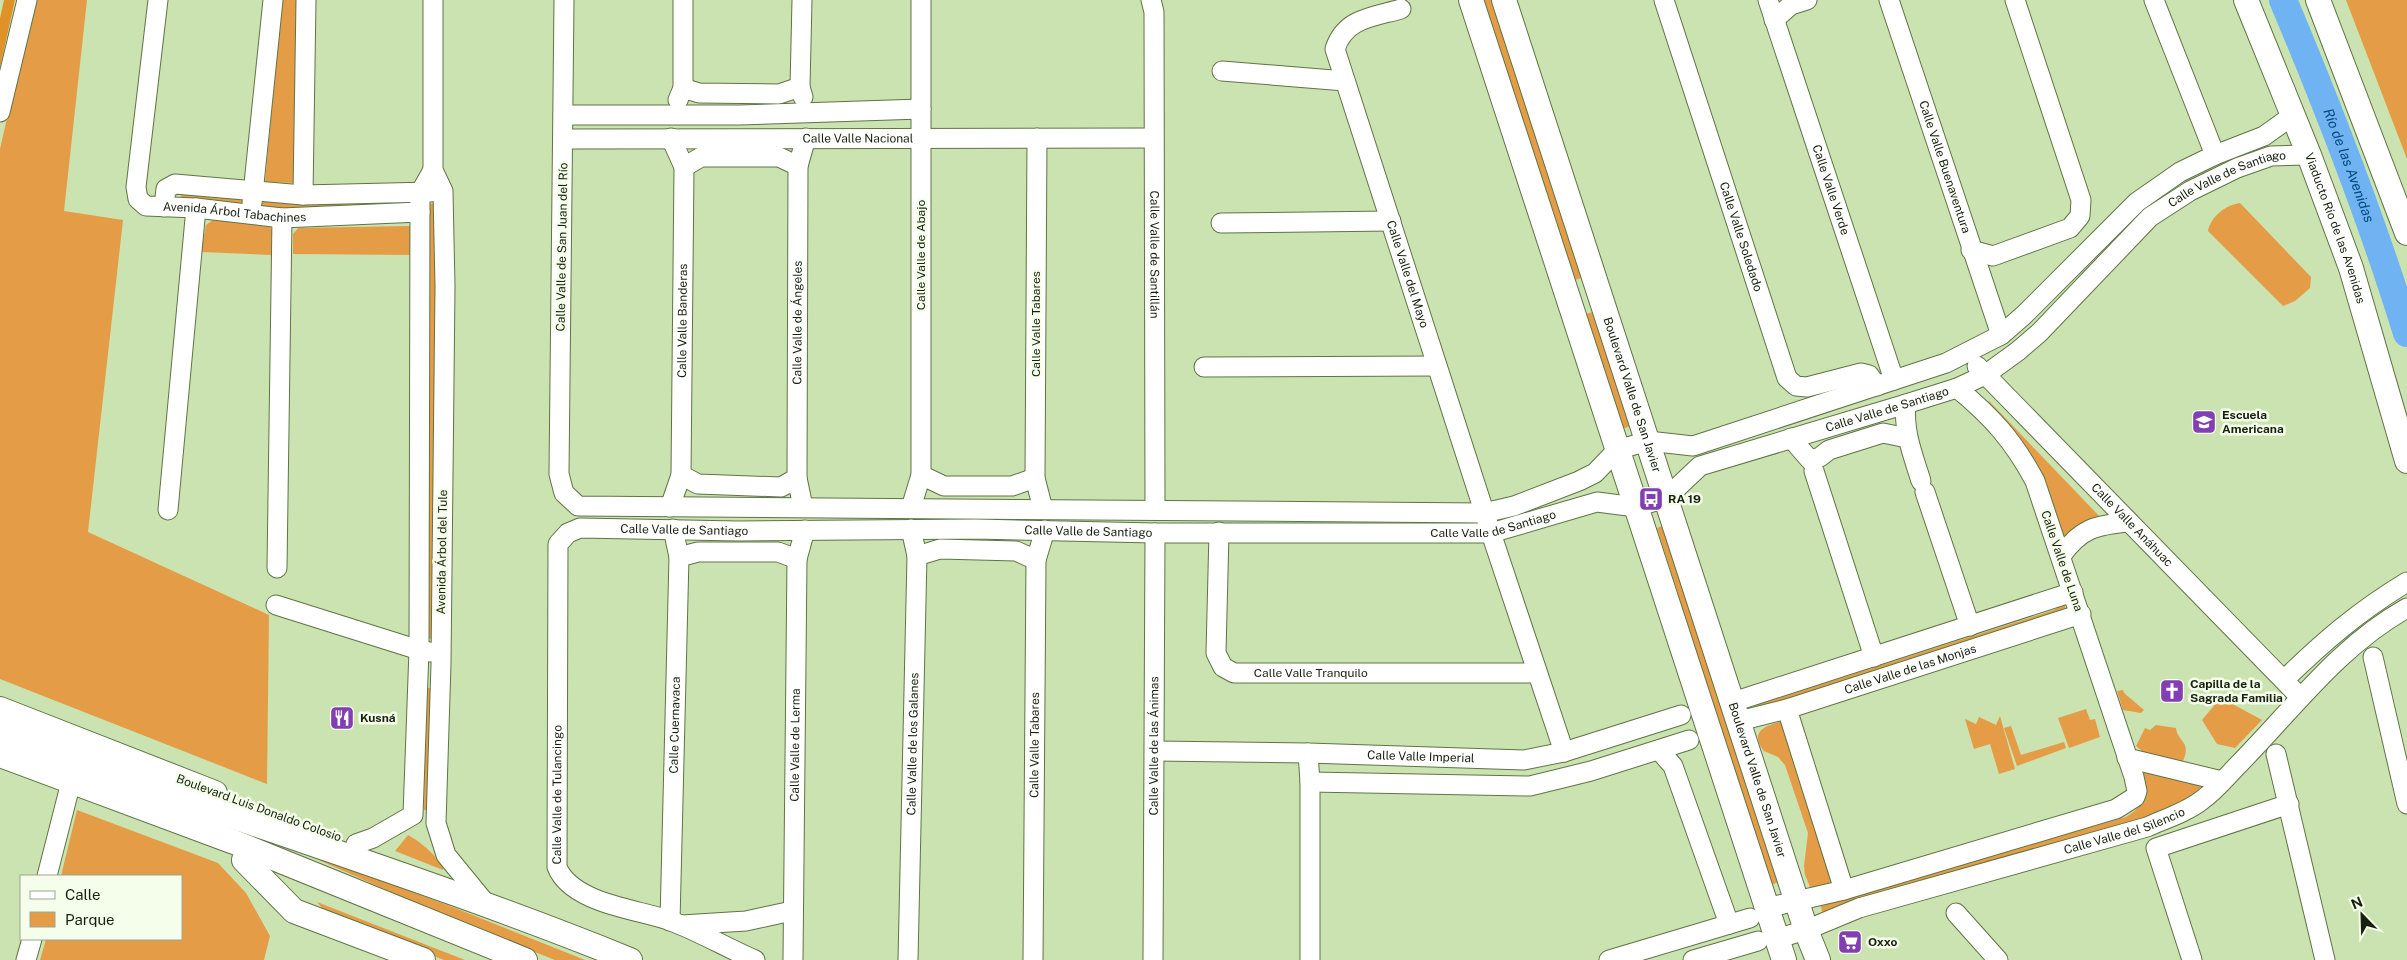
<svg xmlns="http://www.w3.org/2000/svg" width="2407" height="960" viewBox="0 0 2407 960" font-family="'Public Sans',sans-serif">
<rect width="100%" height="100%" fill="#cbe3b0"/>
<!-- green -->
<path fill="#e49c46" d="M34 0H87L64 211 123 220 88 532 269 615 267 784 0 679V149Z
M282 0H297L295 183 265 182Z
M1484 0H1494L1584 277 1575 280Z
M2346 0H2407V159Z
M182 190 414 201V208L285 209 181 197Z
M437 203 435 639 425 638 429 204Z
M2240 203 2311 277 2310 288 2295 301 2283 306 2208 231C2211 216 2226 205 2240 203Z
M213 220 269 224 272 231 271 255 201 252 206 225Z
M409 226 414 230 412 255 293 254V234L298 228Z
M1596 311 1633 425 1623 429 1586 314Z
M1989 401 2102 519 2066 542 2047 491 1986 405Z
M1665 525 1779 882 1771 885 1657 528Z
M2064 602 2067 614 2056 612 1758 709 1756 705 2054 610Z
M426 688H433L431 812 424 810Z
M2123 690 2124 693 2144 710 2141 713 2123 710 2117 691Z
M2218 701 2221 705 2227 701 2262 720 2235 748 2217 744 2202 720Z
M2086 709 2090 720 2095 719 2100 737 2069 748 2058 718Z
M2000 716 2015 769 1999 774 1990 744 1974 749 1965 719 1976 724 1979 717 1996 725Z
M1783 721 1832 879 1830 885 1818 888 1810 887 1805 875 1804 866 1808 833 1785 765 1778 757 1764 751C1748 731 1767 725 1783 721Z
M2156 725 2176 728C2177 742 2193 741 2182 763L2143 752 2136 746 2145 728 2150 730Z
M2011 726 2021 755 2064 742 2066 748 2017 766 2004 728Z
M2139 771 2203 785 2186 801 2144 820 1822 912 1821 905 2126 817C2149 803 2145 794 2139 771Z
M77 810 218 863 246 893 270 936 264 960H40L46 939H181V876H61Z
M408 835C423 843 433 854 444 866L443 870 395 851Z
M285 845 450 906 585 960H555L445 916Z
M317 902 465 960H444L327 914Z"/>
<!-- forest -->
<path fill="#e09228" d="M4 0H15L0 67V18Z"/>
<g fill="none" stroke-linecap="round" stroke-linejoin="round">
<!-- river -->
<path stroke="#6fb3f3" stroke-width="28" id="s1" d="M2283 0C2329 109 2372 220 2407 333"/>
<defs>
<g id="minor">
<path id="s2" d="M158 0 136 187 138 199 146 206 196 208 282 218 420 212"/>
<path d="M433 0V170L443 191 445 286 441 664 436 823 446 855 482 899"/>
<path d="M564 0 559 474 564 493 578 506 1484 513 1514 506 1579 481 1595 473 1617 450 1648 441 1693 446 1946 363 2001 335 2024 315 2137 202 2180 172 2215 155 2264 136 2292 116"/>
<path d="M802 0 800 87 803 97"/>
<path id="s3" d="M1151 0 1154 12 1155 510"/>
<path id="s4" d="M1664 0 1787 378 1796 386 1807 387 1861 373 1869 375 1877 386"/>
<path id="s5" d="M1768 0 1894 380"/>
<path id="s6" d="M1889 0 2001 335"/>
<path d="M2154 0 2215 155"/>
<path id="s7" d="M1401 9C1373 17 1345 18 1335 49L1491 533 1564 752"/>
<path d="M1774 20 1791 5 1807 0"/>
<path d="M1222 71 1345 81"/>
<path d="M683 88 699 93 779 94 800 87"/>
<path d="M678 100 683 88V0"/>
<path d="M0 112 27 0"/>
<path d="M563 115H739L921 109"/>
<path d="M1037 138 1035 478 1043 509"/>
<path id="s8" d="M563 139 1153 138"/>
<path d="M684 167 701 157H779L798 166"/>
<path d="M303 195 306 0"/>
<path d="M252 203 273 0"/>
<path d="M164 207 166 189 175 184 303 195 431 192"/>
<path d="M1221 223 1391 221"/>
<path d="M1971 250 1993 256 2070 228 2080 216 2081 200 2015 0"/>
<path id="s9" d="M1977 366 2300 697"/>
<path d="M1204 367 1437 366"/>
<path d="M1906 404C1903 431 1913 455 1921 481"/>
<path d="M1791 438 1810 460 1820 457 1829 450 1883 433 1907 438"/>
<path d="M1814 471 1874 657"/>
<path d="M681 475 698 484 781 487 797 478"/>
<path d="M921 475 944 486H1012L1035 478"/>
<path d="M1925 492 1970 626"/>
<path id="s10" d="M670 507 681 475 684 167 671 138"/>
<path id="s11" d="M803 507 797 478 798 166 806 138"/>
<path d="M911 508 921 475V0"/>
<path d="M168 510 196 208"/>
<path id="s12" d="M1219 532 1216 653 1223 667 1234 673H1537"/>
<path d="M917 556 940 549 1016 551 1036 560"/>
<path d="M2061 556C2081 528 2096 525 2129 522"/>
<path d="M679 557 698 552H778L797 559"/>
<path d="M277 568 282 218"/>
<path d="M276 605 419 650 430 652"/>
<path d="M2373 657 2407 804"/>
<path d="M2284 680C2324 641 2359 611 2407 582"/>
<path d="M1733 702 2073 592"/>
<path d="M1787 709 1844 890"/>
<path id="s13" d="M1739 721 1787 709 2081 614"/>
<path d="M1659 750 1673 766 1729 924"/>
<path id="s14" d="M1155 751 1308 753 1524 760 1564 752 1681 715"/>
<path d="M1308 753 1310 782V960"/>
<path d="M2276 754 2325 960"/>
<path d="M2127 758 2222 781"/>
<path d="M1310 782 1530 786 1591 771 1689 740"/>
<path d="M356 844 373 838 413 815 419 650 420 193 433 170"/>
<path d="M47 876 69 790"/>
<path d="M1766 908 1844 890 2116 809 2135 797 2137 791 2134 777 2035 481C2013 440 1992 417 1957 388"/>
<path d="M1956 913 1998 960"/>
<path id="s15" d="M670 921 679 557 673 529"/>
<path d="M682 925 746 921 792 911"/>
<path id="s16" d="M1776 939 1806 930 1859 908 2147 827C2165 819 2187 812 2202 800 2216 790 2228 775 2240 763 2293 709 2340 645 2407 608"/>
<path d="M26 960 32 939"/>
<path id="s17" d="M755 960C727 948 700 932 671 921 638 909 572 904 557 867L558 544 568 533 580 528 738 531 976 529 1155 533H1491L1597 502 1636 507 1666 498 1700 466 1906 404 1957 388 1985 375 2018 351 2039 333 2150 217 2190 191 2237 168 2271 156 2309 155"/>
<path id="s18" d="M793 960 797 559 805 530"/>
<path id="s19" d="M908 960 917 556 911 529"/>
<path id="s20" d="M1033 960 1036 560 1045 530"/>
<path id="s21" d="M1153 960 1155 533"/>
<path d="M1609 960 1750 918"/>
<path d="M1693 960 1758 941"/>
<path d="M2192 960 2156 848 2289 804"/>
</g>
<g id="major">
<path d="M1471 0 1784 960"/>
<path id="s22" d="M1504 0 1806 930 1818 960"/>
<path id="s23" d="M2246 0 2309 155 2351 268 2407 461"/>
<path d="M2318 0 2407 233"/>
<path d="M0 709 215 793"/>
<path d="M0 733C209 813 423 876 630 960"/>
<path d="M0 755 234 842 525 960"/>
<path d="M244 860 294 911 423 960"/>
</g>
</defs>
<!-- minor casing -->
<use href="#minor" stroke="#5f7445" stroke-width="21"/>
<!-- major casing -->
<use href="#major" stroke="#5f7445" stroke-width="26"/>
<!-- minor -->
<use href="#minor" stroke="#fff" stroke-width="19"/>
<!-- major -->
<use href="#major" stroke="#fff" stroke-width="24"/>
</g>
<!-- icons -->
<defs>
<symbol id="school-square" viewBox="-11 -11 22 22"><rect x="-9" y="-9" width="18" height="18" rx="4" fill="#823eb2" stroke="#f4feea"/><path d="M0-5L7-2L0 1L-7-2ZM-4 1L0 2.5L4 1V4Q0 6-4 4Z" fill="#fff"/></symbol>
<symbol id="bus-square" viewBox="-11 -11 22 22"><rect x="-9" y="-9" width="18" height="18" rx="4" fill="#823eb2" stroke="#f4feea"/><path d="M-5-6H5V4H4V6H2V4H-2V6H-4V4H-5ZM-3.5-4V0h7V-4ZM-3.5 1.2v1.5H-2V1.2ZM2 1.2v1.5H3.5V1.2Z" fill="#fff"/></symbol>
<symbol id="church-square" viewBox="-11 -11 22 22"><rect x="-9" y="-9" width="18" height="18" rx="4" fill="#823eb2" stroke="#f4feea"/><path d="M-1.2-6h2.4v3.5h3.3v2.4h-3.3V6h-2.4V-.1h-3.3v-2.4h3.3Z" fill="#fff"/></symbol>
<symbol id="restaurant-square" viewBox="-11 -11 22 22"><rect x="-9" y="-9" width="18" height="18" rx="4" fill="#823eb2" stroke="#f4feea"/><path d="M-5-6h1v4h1v-4h1v4h1v-4h1v5L-1.5 .5V6h-2V.5L-5-1ZM5-6V6H3V1.5H1.5Q1.5-4 5-6Z" fill="#fff"/></symbol>
<symbol id="supermarket-square" viewBox="-11 -11 22 22"><rect x="-9" y="-9" width="18" height="18" rx="4" fill="#823eb2" stroke="#f4feea"/><path d="M-6-5.5h2.5l.6 2H6L4.5 2H-2.5L-4.4-4H-6ZM-1.5 3.2a1.3 1.3 0 1 0 .1 0ZM3 3.2a1.3 1.3 0 1 0 .1 0Z" fill="#fff"/></symbol>
</defs>
<g fill-rule="evenodd">
<use href="#school-square" x="2190" y="408" width="28" height="28"/>
<use href="#bus-square" x="1637" y="485" width="28" height="28"/>
<use href="#church-square" x="2158" y="677" width="28" height="28"/>
<use href="#restaurant-square" x="328" y="704" width="28" height="28"/>
<use href="#supermarket-square" x="1836" y="928" width="28" height="28"/>
</g>
<g text-anchor="middle" dominant-baseline="central" stroke-width="5" stroke-linejoin="round" paint-order="stroke">
<!-- street labels -->
<g font-size="12" fill="#18210d" stroke="#f4feea">
<text stroke="none"><textPath href="#s8" startOffset="295">Calle Valle Nacional</textPath></text>
<text stroke="none"><textPath href="#s6" startOffset="176">Calle Valle Buenaventura</textPath></text>
<text stroke="none"><textPath href="#s17" startOffset="2328">Calle Valle de Santiago</textPath></text>
<text stroke="none"><textPath href="#s5" startOffset="200">Calle Valle Verde</textPath></text>
<text stroke="none"><textPath href="#s2" startOffset="300">Avenida Árbol Tabachines</textPath></text>
<text stroke="none"><textPath href="#s23" startOffset="245">Viaducto Río de las Avenidas</textPath></text>
<text stroke="none"><textPath href="#s4" startOffset="249">Calle Valle Soledado</textPath></text>
<text transform="translate(562 247) rotate(-89)">Calle Valle de San Juan del Río</text>
<text transform="translate(921 255) rotate(-90)">Calle Valle de Abajo</text>
<text stroke="none"><textPath href="#s3" startOffset="255">Calle Valle de Santillán</textPath></text>
<text stroke="none"><textPath href="#s7" startOffset="318">Calle Valle del Mayo</textPath></text>
<text stroke="none"><textPath href="#s10" startOffset="188">Calle Valle Banderas</textPath></text>
<text stroke="none"><textPath href="#s11" startOffset="185">Calle Valle de Ángeles</textPath></text>
<text transform="translate(1036 324) rotate(-90)">Calle Valle Tabares</text>
<text stroke="none"><textPath href="#s22" startOffset="415">Boulevard Valle de San Javier</textPath></text>
<text stroke="none"><textPath href="#s17" startOffset="1908">Calle Valle de Santiago</textPath></text>
<text stroke="none"><textPath href="#s17" startOffset="1488">Calle Valle de Santiago</textPath></text>
<text stroke="none"><textPath href="#s9" startOffset="222">Calle Valle Anáhuac</textPath></text>
<text stroke="none"><textPath href="#s17" startOffset="678">Calle Valle de Santiago</textPath></text>
<text stroke="none"><textPath href="#s17" startOffset="1082">Calle Valle de Santiago</textPath></text>
<text transform="translate(442 552) rotate(-89)">Avenida Árbol del Tule</text>
<text transform="translate(2062 561) rotate(71)">Calle Valle de Luna</text>
<text stroke="none"><textPath href="#s13" startOffset="179">Calle Valle de las Monjas</textPath></text>
<text stroke="none"><textPath href="#s12" startOffset="226">Calle Valle Tranquilo</textPath></text>
<text stroke="none"><textPath href="#s15" startOffset="196">Calle Cuernavaca</textPath></text>
<text stroke="none"><textPath href="#s19" startOffset="216">Calle Valle de los Galanes</textPath></text>
<text stroke="none"><textPath href="#s20" startOffset="215">Calle Valle Tabares</textPath></text>
<text stroke="none"><textPath href="#s18" startOffset="215">Calle Valle de Lerma</textPath></text>
<text stroke="none"><textPath href="#s21" startOffset="214">Calle Valle de las Ánimas</textPath></text>
<text stroke="none"><textPath href="#s14" startOffset="266">Calle Valle Imperial</textPath></text>
<text stroke="none"><textPath href="#s22" startOffset="820">Boulevard Valle de San Javier</textPath></text>
<text stroke="none"><textPath href="#s17" startOffset="295">Calle Valle de Tulancingo</textPath></text>
<text transform="translate(259 808) rotate(20)">Boulevard Luis Donaldo Colosio</text>
<text stroke="none"><textPath href="#s16" startOffset="365">Calle Valle del Silencio</textPath></text>
</g>
<!-- poi labels -->
<g font-size="12" font-weight="bold" fill="#18210d" stroke="#f4feea" text-anchor="start">
<text x="2222" y="415">Escuela<tspan x="2222" dy="14">Americana</tspan></text>
<text x="1668" y="499">RA 19</text>
<text x="2190" y="684">Capilla de la<tspan x="2190" dy="14">Sagrada Familia</tspan></text>
<text x="360" y="718">Kusná</text>
<text x="1868" y="942">Oxxo</text>
</g>
<!-- water labels -->
<g font-size="14" font-style="italic" fill="#03497c" stroke="#f4feea">
<text stroke="none"><textPath href="#s1" startOffset="178">Río de las Avenidas</textPath></text>
</g>
</g>
<!-- legend -->
<rect x="20" y="875" width="162" height="65" fill="#f4feea" stroke="#9ca692"/>
<rect x="30" y="891" width="25" height="8" fill="#ffffff" stroke="#9ca692"/>
<text x="65" y="900" font-size="15" fill="#18210d">Calle</text>
<rect x="30" y="912" width="25" height="15" fill="#e49c46" stroke="#9ca692"/>
<text x="65" y="925" font-size="15" fill="#18210d">Parque</text>
<!-- north arrow -->
<g transform="translate(2362 915) rotate(337)" stroke="#f4feea" stroke-width="4" paint-order="stroke">
<path d="M0-4L9 19L0 12L-9 19Z" fill="#18210d"/>
<text y="-8" font-size="14" font-weight="bold" text-anchor="middle" fill="#18210d">N</text>
</g>
</svg>
